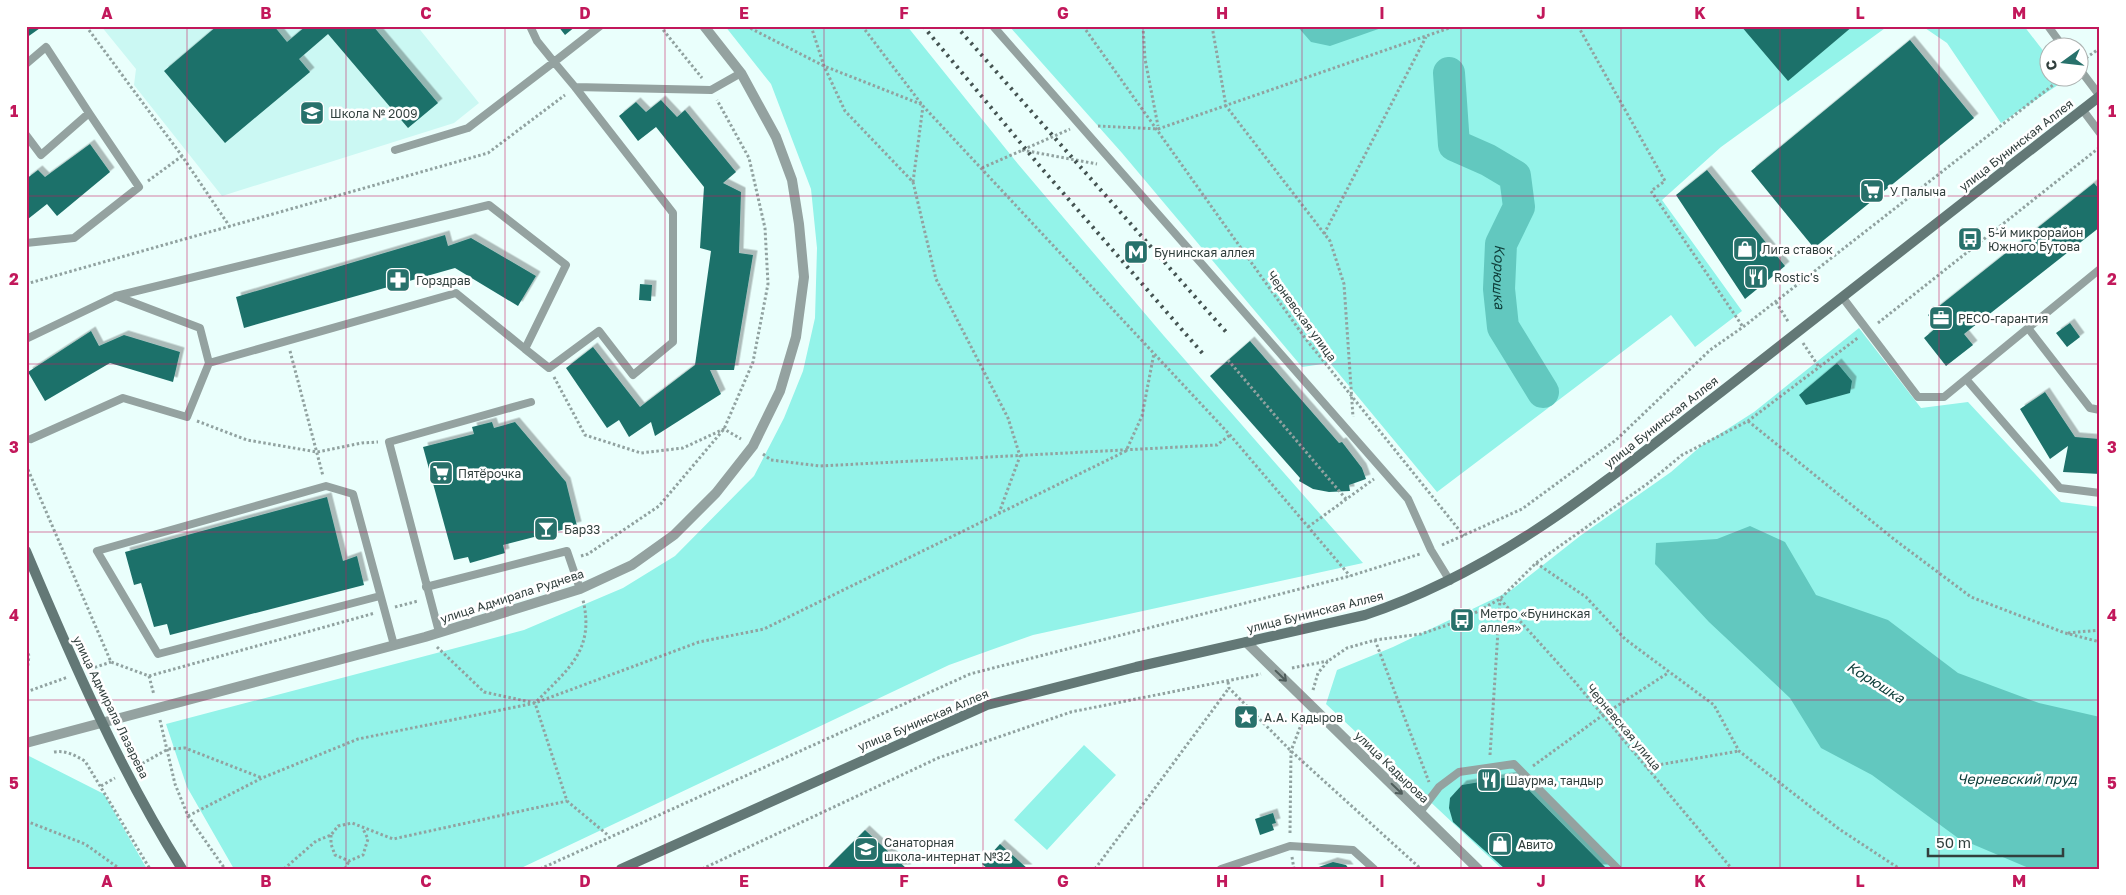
<svg xmlns="http://www.w3.org/2000/svg" width="2126" height="895" viewBox="0 0 2126 895" font-family="'Golos Text',sans-serif">
<defs>
<filter id="shadow"><feDropShadow dx="4.5" dy="-4.5" stdDeviation="0" flood-color="#0004"/></filter>
</defs>
<rect width="100%" height="100%" fill="#eafffc"/>
<!-- built -->
<path fill="#cbf8f3" d="M101 26H417L479 103 454 123 222 196 134 85 136 69Z"/>
<!-- green -->
<path fill="#93f3e9" d="M725 26H907L1018 164 1164 336 1363 563 1033 635 949 665 519 869H234L187 787 166 724 524 630 623 588 675 556 754 476 784 418 803 371 815 318 817 248 811 189 771 84Z
M1009 26H1888L1721 147 1662 200 1742 311 1695 347 1671 315 1437 492 1330 363 1302 367 1122 153Z
M1922 26H2024L2048 57V78H2066L2067 79 2001 123 1947 43Z
M1859 328 1921 408 1968 402 2061 502 2100 507V869H1502L1326 704 1337 670 1393 647 1510 591 1580 536 1671 472 1701 446 1754 412Z
M1084 745 1116 775 1047 850 1014 820Z
M27 755 104 794 147 869H26Z"/>
<!-- water -->
<path fill="#62c8bf" d="M1297 26H1387L1330 46 1311 42Z
M1750 526 1785 542 1816 595 1888 620 1958 673 2039 703 2100 717V869H2031L1958 838 1872 775 1821 748 1790 698 1709 622 1655 564 1656 543 1717 539Z"/>
<g fill="none" stroke-linecap="round" stroke-linejoin="round">
<!-- river -->
<path stroke="#62c8bf" stroke-width="32" id="s1" d="M1449 73 1454 145 1488 160 1515 176 1519 207 1501 244 1499 289 1503 327 1543 392"/>
</g>
<!-- building -->
<path fill="#1e716a" filter="url(#shadow)" d="M26 26H43L26 38Z
M217 26H274L287 42 306 26H373L438 103 408 128 328 34 299 59 310 72 225 143 164 71Z
M558 26H576L565 35Z
M1741 26H1853L1788 81Z
M1910 40 1974 118 1814 248 1751 171Z
M661 100 677 117 685 110 736 172 723 183 741 192 739 253 753 255 734 370H710L721 394 655 436 651 422 629 437 619 420 607 428 566 368 593 347 640 407 695 365 711 251 700 248 704 187 656 127 638 141 619 116 636 102 646 112Z
M90 144 110 172 57 216 47 204 28 219 26 216V179L38 170 45 177Z
M1707 170 1785 266 1745 299 1676 195Z
M2094 183 2100 190V227L1964 334 1973 345 1946 366 1924 338 1937 327 1928 315Z
M445 235 448 246 471 238 536 276 518 306 455 268 244 328 236 297Z
M640 284 652 285 651 301 639 300Z
M2070 323 2080 337 2067 347 2056 333Z
M91 331 99 346 124 335 180 352 173 382 110 363 45 401 28 372Z
M1250 341 1339 443 1342 442 1362 468 1366 479 1349 485 1350 491 1329 492 1313 489 1299 481 1300 478 1210 376Z
M1837 363 1852 381 1850 393 1806 405 1799 395Z
M2045 392 2075 437 2100 439V474L2063 472 2068 446 2050 459 2020 409Z
M492 422 494 428 515 422 566 482 577 526 503 545 505 553 470 563 468 557 454 560 423 447 474 434 472 427Z
M327 497 343 561 357 556 364 585 170 635 167 624 154 627 141 583 134 585 125 552Z
M1515 776 1607 869H1505L1453 822 1449 808 1450 798 1462 785Z
M1273 813 1276 823 1272 824 1274 830 1260 835 1255 819Z
M865 830 907 869H826Z
M1000 844 1028 869H988L982 864Z
M1333 862 1346 865 1349 869H1313Z"/>
<g fill="none" stroke-linecap="round" stroke-linejoin="round">
<!-- path -->
<path stroke="#91a2a0" stroke-width="3" stroke-dasharray="2.5 2.5" stroke-linecap="butt" d="M86 26 182 156 230 227
M660 26 702 78
M746 26 824 66 923 105
M811 26 824 66 845 111 913 182 936 279 1008 418 1020 456 999 513
M862 26 923 106 1230 435 1350 576
M1083 26 1305 338 1464 536
M1143 26 1145 59 1158 126
M1212 26 1226 106 1330 241 1344 284 1353 417
M1578 26 1665 181 1651 191 1743 327
M2086 58 2100 48
M1098 126 1158 129 1455 26
M1022 150 1097 164
M982 168 1070 129
M148 181 182 156
M913 182 923 106
M1324 234 1426 37
M26 284 488 153 565 95
M1776 302 1789 323
M1878 323 2100 147
M1803 343 1819 367
M290 351 323 476
M1228 360 1346 499
M554 377 585 435 641 453 683 448 724 429 741 439
M197 421 247 440 317 452 362 443 378 442
M1748 421 1895 540 1971 597 2065 633 2100 642
M763 454 771 460 820 466 1217 445 1230 435
M26 465 111 662 149 676 154 695
M1308 527 1374 479
M1442 545 1522 509 1616 440 1710 350 1743 327 2062 78
M581 556 588 554 659 506 724 429 753 362 768 284 765 228 749 158 717 100
M1536 563 1586 597 1625 639 1714 705 1739 751 1839 829 1900 869
M1500 599 1575 682 1732 869
M395 607 418 601
M2068 633 2100 630
M1375 640 1429 782
M437 647 484 692 535 703 567 801 609 836
M26 649 29 656 26 678
M1292 668 1328 661
M90 669 111 662
M149 676 375 613
M1228 682 1229 688 1291 751 1421 869
M1313 690 1318 673 1328 661 1347 648 1375 640 1421 634 1462 620 1500 599 1536 563 1647 484 1682 455 1748 421 1859 337
M26 692 68 677
M537 701C568 669 595 650 583 600
M160 720 175 784 188 816 225 869
M54 752C66 750 74 755 85 761L150 869
M1490 755 1500 600
M138 766 168 749 185 748 262 778
M1533 766 1603 715 1668 673
M1646 767 1739 751
M101 786 115 778
M188 816 262 778 358 739 535 703 699 642 764 629 1126 451 1142 416 1154 353
M26 821 85 844 120 869
M1290 833 1291 751 1304 717
M331 835V844L335 855 349 861 363 855 368 839 363 829
M1292 857 1294 869
M284 869 316 841 331 835 338 826 352 823 393 839 567 801
M345 869 349 861
M540 869 970 674 1350 576 1420 554
M702 869 938 758 1071 712 1261 674
M1095 869 1229 688"/>
<!-- lane -->
<path stroke="#94a2a0" stroke-width="8" d="M530 26 537 41 554 62 600 26
M993 26 1408 499 1431 550 1450 581
M2048 26 2064 48
M26 64 46 47 89 113
M2078 67 2100 96
M2082 109 2100 133
M26 135 41 155 89 113 139 187 74 238 26 243
M395 150 468 128 554 62 575 87 711 90 741 73
M116 296 489 205 566 265 525 349 456 293 209 363
M1843 298 1918 397H1944L2100 269
M2028 328 2090 408 2100 410
M26 339 116 296 200 328 209 363 187 417 123 398 31 439
M525 349 549 368 599 331 633 375 673 342V213L575 87
M1966 379 2060 488 2100 493
M426 587 567 551 580 589
M380 596 158 654 97 551 326 486 353 494 394 645
M439 632 389 442 531 402
M1420 812 1439 787 1459 772 1514 764 1618 869
M1221 869 1290 846 1353 850 1374 869"/>
<!-- street -->
<path stroke="#94a2a0" stroke-width="10" d="M1246 642 1478 869
M26 743 425 637 580 589 632 565 674 535 716 493 753 446 780 391 796 337 804 277 799 224 792 180 776 137 741 73 704 26"/>
<!-- secondary -->
<path stroke="#637876" stroke-width="10" d="M26 551C72 660 119 769 182 869
M621 869 987 705 1136 667 1365 615C1503 569 1608 479 1721 392 1847 294 1973 194 2100 96"/>
<!-- rail -->
<path stroke="#445351" stroke-width="4" stroke-dasharray="2.5 5" stroke-linecap="butt" d="M923 26 1044 171 1204 355
M956 26 1227 333"/>
</g>
<!-- one-way arrows -->
<defs><path id="oneway-shaft" d="M-6 0H5M1.5-3L5.5 0L1.5 3" fill="none" stroke-width="1.6" stroke-linecap="round" stroke-linejoin="round" transform="scale(1.25)"/></defs>
<g stroke="#4f5d5b">
<use href="#oneway-shaft" transform="translate(1281 676) rotate(44)"/>
<use href="#oneway-shaft" transform="translate(1397 789) rotate(44)"/>
</g>
<!-- grid -->
<path fill="none" stroke="#c2185b" stroke-width="1" stroke-opacity="0.55" d="M187 26V869M346 26V869M505 26V869M665 26V869M824 26V869M983 26V869M1143 26V869M1302 26V869M1461 26V869M1621 26V869M1780 26V869M1939 26V869M26 196H2100M26 364H2100M26 532H2100M26 700H2100"/>
<!-- icons -->
<defs>
<symbol id="school-square" viewBox="-11 -11 22 22"><rect x="-9" y="-9" width="18" height="18" rx="4" fill="#28716b" stroke="#fff"/><path d="M0-5L7-2L0 1L-7-2ZM-4 1L0 2.5L4 1V4Q0 6-4 4Z" fill="#fff"/></symbol>
<symbol id="supermarket-square" viewBox="-11 -11 22 22"><rect x="-9" y="-9" width="18" height="18" rx="4" fill="#28716b" stroke="#fff"/><path d="M-6-5.5h2.5l.6 2H6L4.5 2H-2.5L-4.4-4H-6ZM-1.5 3.2a1.3 1.3 0 1 0 .1 0ZM3 3.2a1.3 1.3 0 1 0 .1 0Z" fill="#fff"/></symbol>
<symbol id="bus-square" viewBox="-11 -11 22 22"><rect x="-9" y="-9" width="18" height="18" rx="4" fill="#28716b" stroke="#fff"/><path d="M-5-6H5V4H4V6H2V4H-2V6H-4V4H-5ZM-3.5-4V0h7V-4ZM-3.5 1.2v1.5H-2V1.2ZM2 1.2v1.5H3.5V1.2Z" fill="#fff"/></symbol>
<symbol id="shop-square" viewBox="-11 -11 22 22"><rect x="-9" y="-9" width="18" height="18" rx="4" fill="#28716b" stroke="#fff"/><path d="M-5-2.5h2.3a2.7 3.5 0 0 1 5.4 0H5L5.5 6h-11ZM-1.5-2.5h3a1.5 2.3 0 0 0-3 0Z" fill="#fff"/></symbol>
<symbol id="metro-square" viewBox="-11 -11 22 22"><rect x="-9" y="-9" width="18" height="18" rx="4" fill="#28716b" stroke="#fff"/><path d="M-5.5 5V-5H-3L0 0L3-5H5.5V5H3V-.5L0 4L-3-.5V5Z" fill="#fff"/></symbol>
<symbol id="restaurant-square" viewBox="-11 -11 22 22"><rect x="-9" y="-9" width="18" height="18" rx="4" fill="#28716b" stroke="#fff"/><path d="M-5-6h1v4h1v-4h1v4h1v-4h1v5L-1.5 .5V6h-2V.5L-5-1ZM5-6V6H3V1.5H1.5Q1.5-4 5-6Z" fill="#fff"/></symbol>
<symbol id="pharmacy-square" viewBox="-11 -11 22 22"><rect x="-9" y="-9" width="18" height="18" rx="4" fill="#28716b" stroke="#fff"/><path d="M-2-6h4v4h4v4h-4v4h-4v-4h-4v-4h4Z" fill="#fff"/></symbol>
<symbol id="office-square" viewBox="-11 -11 22 22"><rect x="-9" y="-9" width="18" height="18" rx="4" fill="#28716b" stroke="#fff"/><path d="M-6-3h4V-5.5h4V-3h4V5H-6ZM-1-4.5V-3h2v-1.5ZM-6 0V1H6V0Z" fill="#fff"/></symbol>
<symbol id="bar-square" viewBox="-11 -11 22 22"><rect x="-9" y="-9" width="18" height="18" rx="4" fill="#28716b" stroke="#fff"/><path d="M-6-5H6L.8 .8V4.5H3.5V6h-7V4.5H-.8V.8Z" fill="#fff"/></symbol>
<symbol id="sight-square" viewBox="-11 -11 22 22"><rect x="-9" y="-9" width="18" height="18" rx="4" fill="#28716b" stroke="#fff"/><path d="M0-6L1.8-2.2L6-1.7L2.9 1.2L3.7 5.4L0 3.3L-3.7 5.4L-2.9 1.2L-6-1.7L-1.8-2.2Z" fill="#fff"/></symbol>
</defs>
<g fill-rule="evenodd">
<use href="#school-square" x="298" y="99" width="28" height="28"/>
<use href="#supermarket-square" x="1858" y="177" width="28" height="28"/>
<use href="#bus-square" x="1956" y="225" width="28" height="28"/>
<use href="#shop-square" x="1731" y="235" width="28" height="28"/>
<use href="#metro-square" x="1122" y="238" width="28" height="28"/>
<use href="#restaurant-square" x="1742" y="263" width="28" height="28"/>
<use href="#pharmacy-square" x="384" y="266" width="28" height="28"/>
<use href="#office-square" x="1927" y="304" width="28" height="28"/>
<use href="#supermarket-square" x="427" y="459" width="28" height="28"/>
<use href="#bar-square" x="532" y="515" width="28" height="28"/>
<use href="#bus-square" x="1448" y="606" width="28" height="28"/>
<use href="#sight-square" x="1232" y="703" width="28" height="28"/>
<use href="#restaurant-square" x="1475" y="766" width="28" height="28"/>
<use href="#shop-square" x="1486" y="830" width="28" height="28"/>
<use href="#school-square" x="852" y="835" width="28" height="28"/>
</g>
<g text-anchor="middle" dominant-baseline="central" stroke-width="5" stroke-linejoin="round" paint-order="stroke">
<!-- poi labels -->
<g font-size="12" fill="#313f3d" stroke="#fff" text-anchor="start">
<text x="330" y="113">Школа № 2009</text>
<text x="1890" y="191">У Палыча</text>
<text x="1988" y="232">5-й микрорайон<tspan x="1988" dy="14">Южного Бутова</tspan></text>
<text x="1762" y="249">Лига ставок</text>
<text x="1154" y="252">Бунинская аллея</text>
<text x="1774" y="277">Rostic's</text>
<text x="416" y="280">Горздрав</text>
<text x="1958" y="318">РЕСО-гарантия</text>
<text x="458" y="473">Пятёрочка</text>
<text x="564" y="529">Бар33</text>
<text x="1480" y="613">Метро «Бунинская<tspan x="1480" dy="14">аллея»</tspan></text>
<text x="1264" y="717">А.А. Кадыров</text>
<text x="1506" y="780">Шаурма, тандыр</text>
<text x="884" y="842">Санаторная<tspan x="884" dy="14">школа-интернат №32</tspan></text>
<text x="1518" y="844">Авито</text>
</g>
<!-- street labels -->
<g font-size="12" fill="#313f3d" stroke="#fff">
<text transform="translate(2016 145) rotate(-38)">улица Бунинская Аллея</text>
<text transform="translate(1302 316) rotate(54)">Черневская улица</text>
<text transform="translate(1661 422) rotate(-38)">улица Бунинская Аллея</text>
<text transform="translate(512 596) rotate(-18)">улица Адмирала Руднева</text>
<text transform="translate(1315 612) rotate(-14)">улица Бунинская Аллея</text>
<text transform="translate(111 707) rotate(64)">улица Адмирала Лазарева</text>
<text transform="translate(923 720) rotate(-23)">улица Бунинская Аллея</text>
<text transform="translate(1624 727) rotate(50)">Черневская улица</text>
<text transform="translate(1392 767) rotate(44)">улица Кадырова</text>
</g>
<!-- water labels -->
<g font-size="14" font-style="italic" fill="#10403c" stroke="#fff">
<text stroke="none"><textPath href="#s1" startOffset="246">Корюшка</textPath></text>
<text transform="translate(1876 682) rotate(32)">Корюшка</text>
<text x="2017" y="778">Черневский пруд</text>
</g>
</g>
<!-- border -->
<rect width="2126" height="895" fill="none" stroke="#ffffff" stroke-width="55"/>
<!-- north arrow -->
<g transform="translate(2064 62) rotate(255)"><circle r="24" fill="#ffffff" stroke="#adb2b1"/>
<path d="M0-4L9 19L0 12L-9 19Z" fill="#28716b"/>
<text y="-8" font-size="14" font-weight="bold" text-anchor="middle" fill="#313f3d">С</text>
</g>
<!-- scale -->
<path d="M1928 848v8h135v-8" fill="none" stroke="#313f3d" stroke-width="2.5"/>
<text x="1936" y="848" font-size="15" fill="#313f3d" stroke="#ffffff" stroke-width="4" paint-order="stroke">50 m</text>
<rect x="28" y="28" width="2070" height="840" fill="none" stroke="#c2185b" stroke-width="2"/>
<g font-size="16" text-anchor="middle" font-weight="bold" fill="#c2185b">
<text x="107" y="19">A</text>
<text x="266" y="19">B</text>
<text x="426" y="19">C</text>
<text x="585" y="19">D</text>
<text x="744" y="19">E</text>
<text x="904" y="19">F</text>
<text x="1063" y="19">G</text>
<text x="1222" y="19">H</text>
<text x="1382" y="19">I</text>
<text x="1541" y="19">J</text>
<text x="1700" y="19">K</text>
<text x="1860" y="19">L</text>
<text x="2019" y="19">M</text>
<text x="14" y="117">1</text>
<text x="2112" y="117">1</text>
<text x="14" y="285">2</text>
<text x="2112" y="285">2</text>
<text x="14" y="453">3</text>
<text x="2112" y="453">3</text>
<text x="14" y="621">4</text>
<text x="2112" y="621">4</text>
<text x="14" y="789">5</text>
<text x="2112" y="789">5</text>
<text x="107" y="887">A</text>
<text x="266" y="887">B</text>
<text x="426" y="887">C</text>
<text x="585" y="887">D</text>
<text x="744" y="887">E</text>
<text x="904" y="887">F</text>
<text x="1063" y="887">G</text>
<text x="1222" y="887">H</text>
<text x="1382" y="887">I</text>
<text x="1541" y="887">J</text>
<text x="1700" y="887">K</text>
<text x="1860" y="887">L</text>
<text x="2019" y="887">M</text>
</g>
</svg>
